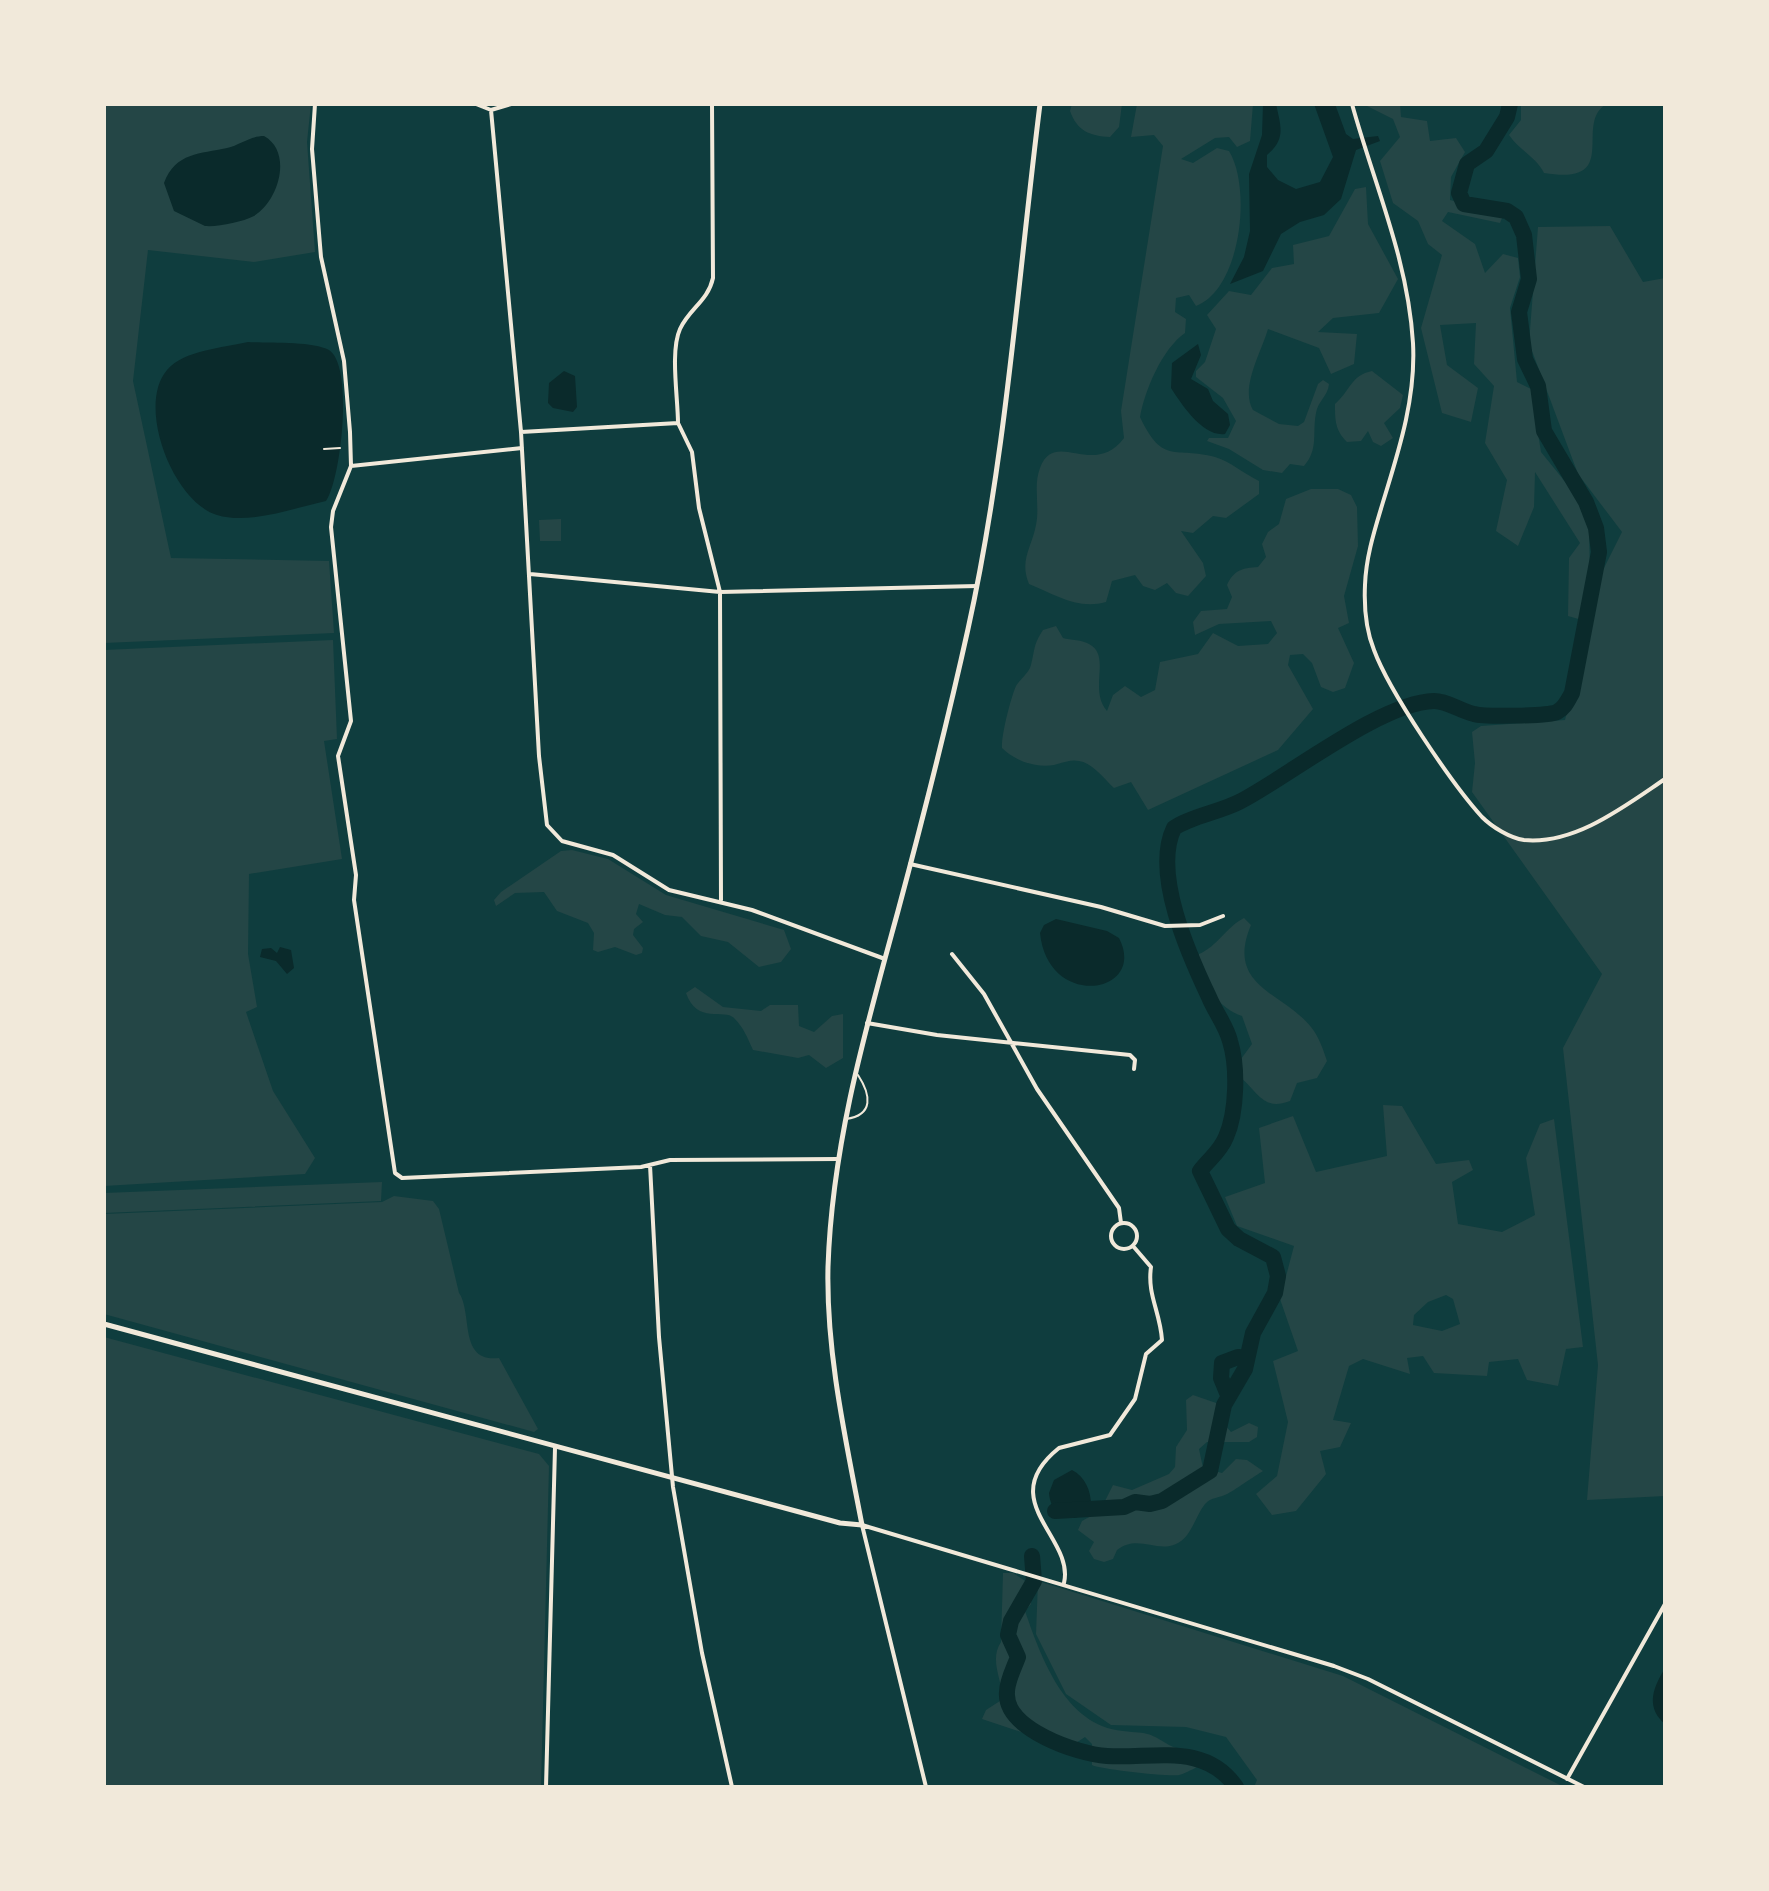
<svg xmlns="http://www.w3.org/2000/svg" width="1769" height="1891" viewBox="0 0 1769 1891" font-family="'Noto Sans',sans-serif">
<rect width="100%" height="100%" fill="#0f3d3e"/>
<!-- green -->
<path fill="#244646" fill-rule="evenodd" d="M104 104H311L307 142 315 252 254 262 148 250 133 381 171 558 329 561 334 633 104 643Z
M1072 104H1122L1119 127 1110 137C1090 136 1077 131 1070 111Z
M1137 104H1253L1250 141 1237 147 1229 137 1215 138 1181 159 1193 163 1217 148 1229 151C1252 188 1241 289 1196 306L1189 295 1176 298 1175 312 1186 319 1185 333C1162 349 1145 390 1140 417 1163 466 1175 446 1215 457 1230 461 1244 474 1259 481V494L1226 518 1213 516 1193 533 1181 531 1203 563 1206 576 1188 596 1176 593 1167 583 1155 590 1143 586 1135 575 1112 581 1106 602C1077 610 1054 594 1029 584 1019 560 1032 547 1036 525 1040 506 1033 486 1040 468 1055 428 1093 479 1124 438L1121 411 1163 146 1154 135 1131 137Z
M1363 104H1400L1401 117 1427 121 1430 141 1456 138 1465 152 1451 177 1450 200 1504 213 1500 223 1448 212 1442 221 1475 244 1485 273 1503 254 1518 258 1520 277 1510 308 1517 382 1531 389 1541 452 1575 494 1589 526 1590 577 1582 620 1568 616 1569 558 1580 543 1535 472 1534 507 1518 546 1496 531 1507 480 1485 443 1494 386 1474 364 1476 323 1440 325 1447 365 1478 388 1471 422 1442 413 1421 328 1442 255 1428 244 1418 221 1393 203 1380 161 1400 137 1393 119Z
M1521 104H1606C1573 125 1623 186 1544 173 1536 157 1519 150 1509 135L1521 120Z
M1366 187 1368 224 1398 279 1379 313 1333 318 1318 332 1357 334 1354 364 1331 374 1319 348 1268 329C1261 353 1240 388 1253 410L1279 424 1298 426 1304 422 1318 384 1323 380 1329 384C1328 396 1318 401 1316 413 1312 433 1319 449 1304 466L1290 464 1282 473 1263 470 1229 449 1207 441 1209 438H1228L1236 421 1223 398 1196 377V371L1205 362 1216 329 1207 315 1229 291 1251 295 1272 268 1294 264 1293 245 1329 236 1355 189Z
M1610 226 1643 282 1665 278V1496L1587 1500 1598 1365 1563 1048 1602 974 1472 792 1475 763 1472 732 1481 726 1565 720 1602 572 1622 532 1578 474 1529 343 1538 227Z
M1372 371 1403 395 1400 408 1384 423 1393 438 1381 446 1373 442 1368 431 1361 441 1347 442C1335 430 1335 420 1335 404 1350 391 1351 375 1372 371Z
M1311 489H1338L1351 495 1357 507 1358 546 1344 596 1349 623 1338 628 1354 663 1345 688 1333 692 1321 687 1312 663 1303 654 1290 655 1288 665 1313 709 1278 750 1148 810 1131 782 1114 788C1104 779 1093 763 1079 761 1071 759 1062 763 1054 765 1036 768 1015 761 1002 748 1001 736 1011 697 1016 686 1020 679 1029 673 1031 665 1035 650 1033 645 1043 630L1056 626 1063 638C1070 640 1083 640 1089 644 1112 656 1088 689 1107 711L1113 695 1125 686 1141 697 1155 690 1160 662 1198 654 1213 633 1238 646 1268 644 1277 633 1271 621 1219 624 1195 635 1193 622 1201 611 1227 609 1232 597 1227 585C1234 570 1242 568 1258 567L1266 557 1262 544 1268 532 1279 524 1286 499Z
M561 519V541H540L539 520Z
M333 640 337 739 324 741 342 859 249 874 248 954 257 1007 246 1012 273 1091 315 1158 305 1174 104 1186V650Z
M572 850 608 859 666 895 784 930 791 949 781 962 759 967 728 942 701 936 682 917 665 915 639 904 636 914 643 922 634 929 633 935 643 948 642 953 636 955 615 947 598 952 593 950 594 933 588 923 557 911 544 892 515 893 496 906 494 900 501 892 561 851Z
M1244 918 1251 925C1225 987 1283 992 1311 1027 1319 1037 1323 1049 1327 1061L1317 1078 1297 1083 1290 1101C1263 1111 1259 1093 1241 1078V1059L1252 1044 1242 1016C1219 1009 1196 979 1199 954 1218 946 1225 928 1244 918Z
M695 987 723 1007 761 1011 770 1005H798L799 1026 814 1032 832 1016 843 1014V1058L826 1068 809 1055 798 1058 753 1050C747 1037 744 1028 734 1018 724 1008 697 1025 686 993Z
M1383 1105 1402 1106 1436 1164 1469 1160 1473 1170 1452 1182 1458 1224 1502 1232 1535 1215 1526 1158 1540 1124 1554 1119 1583 1347 1566 1349 1558 1386 1527 1380 1518 1359 1489 1362 1487 1376 1434 1373 1423 1356 1407 1358 1410 1374 1363 1359 1349 1366 1333 1420 1351 1423 1340 1447 1320 1451 1326 1474 1296 1511 1272 1515 1256 1494 1277 1476 1288 1422 1273 1361 1298 1351 1280 1299 1294 1246 1237 1226 1225 1197 1265 1183 1259 1128 1293 1116 1316 1172 1387 1156ZM1446 1295 1453 1299 1460 1324 1442 1331 1413 1325 1414 1315 1428 1302Z
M382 1182 381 1201 104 1213V1193Z
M394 1196 433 1201 439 1209 459 1293C473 1313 458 1363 499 1358L538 1429 534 1432 104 1314V1214L382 1202Z
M104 1337 539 1454 549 1466 541 1787H104Z
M1193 1395 1222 1405 1225 1425 1231 1432 1249 1423 1258 1427 1257 1437 1249 1442H1207L1199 1449 1203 1468 1222 1473 1236 1459 1247 1460 1263 1471C1256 1475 1232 1492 1227 1494 1220 1498 1211 1497 1205 1504 1195 1516 1192 1537 1176 1544 1156 1553 1138 1534 1117 1550L1113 1559 1104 1562 1094 1559 1089 1551 1094 1542 1078 1530 1082 1521 1100 1511 1113 1485 1132 1490 1169 1474 1175 1467 1176 1447 1187 1430 1186 1400Z
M1003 1573H1013L1030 1584 1031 1604 1025 1611C1041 1657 1065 1726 1123 1731 1150 1734 1146 1731 1169 1745 1179 1751 1188 1747 1197 1757V1767C1191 1770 1184 1774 1179 1775 1170 1777 1098 1769 1092 1765V1744L1085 1737 1062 1752 1027 1734 982 1719 986 1710 1003 1699C1002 1680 989 1660 1001 1642Z
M1038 1581 1343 1676 1564 1787H1254L1257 1780 1226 1737 1186 1727 1111 1725 1066 1694 1036 1634Z"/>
<!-- water -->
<path fill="#0a2a2b" d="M1263 104H1276C1281 127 1286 139 1267 155V167L1278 180 1296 189 1320 182 1333 157 1314 104H1335L1346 134 1353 139 1378 136 1380 141 1356 150 1341 199 1324 215 1300 222 1281 234 1263 271 1230 284 1244 257 1250 231 1249 174 1262 135Z
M264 136C293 152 279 201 254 216 242 222 219 227 205 226L174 211 164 183C176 152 200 154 227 148 240 145 250 136 264 136Z
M248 342C267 343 313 341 329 350 354 366 341 479 326 501 294 508 249 525 217 515 173 502 136 406 167 370 184 350 223 348 248 342Z
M1198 344 1201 355 1191 379 1208 389 1213 401 1228 414 1230 425 1225 434C1203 437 1182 405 1171 388L1172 363Z
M564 371 575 376 577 407 573 412 553 408 548 403 549 383Z
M1056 919 1107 931 1119 938C1148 994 1048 1011 1040 933L1044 925Z
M280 947 291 950 294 968 287 974 276 961 260 957 262 949 271 948 277 953Z
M1072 1470C1086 1477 1092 1493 1091 1509 1074 1526 1051 1518 1049 1493L1054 1480Z
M1665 1668V1724C1645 1707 1653 1688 1665 1668Z"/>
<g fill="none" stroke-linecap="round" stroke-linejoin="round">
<!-- river -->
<path stroke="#0a2a2b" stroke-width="16" d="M1228 1395 1221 1378 1222 1363 1238 1357 1246 1358
M1055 1511 1124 1507 1135 1502 1150 1504 1162 1501 1210 1471 1224 1405 1245 1369 1253 1333 1275 1293 1278 1276 1273 1257 1239 1239 1228 1229 1200 1171C1209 1159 1220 1152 1226 1137 1237 1112 1238 1067 1230 1041 1226 1025 1215 1012 1209 997 1189 955 1152 873 1174 828 1191 816 1221 812 1241 801 1289 776 1382 702 1434 701 1448 701 1460 711 1474 714 1485 717 1549 716 1557 712 1565 708 1568 700 1572 693L1599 552 1596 528 1586 502 1544 431 1538 386 1525 359 1519 312 1529 279 1524 235 1516 217 1507 211 1464 204 1459 193 1467 164 1486 151 1507 117 1510 104
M1032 1556 1034 1581 1011 1621 1008 1635 1018 1657C1014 1668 1007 1681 1007 1692 1004 1729 1077 1754 1107 1756 1153 1759 1205 1742 1236 1787"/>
<!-- path -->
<path stroke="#f1e9da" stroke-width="2" d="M324 449 340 448"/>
<!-- service -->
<path stroke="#f1e9da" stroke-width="2" d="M846 1119C874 1115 871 1095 858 1075"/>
<!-- minor -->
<path stroke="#f1e9da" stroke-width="4" d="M315 104 312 149 321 257 344 361 350 432 351 466 333 511 331 527 351 721 338 756 356 875 354 900 395 1173 402 1178 641 1167 670 1160 838 1159
M476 104 491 110 511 104
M1352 104C1374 184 1408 259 1413 343 1416 398 1399 450 1383 502 1375 529 1366 556 1365 585 1364 606 1366 630 1374 650 1389 691 1452 784 1482 817 1492 827 1510 838 1524 840 1575 845 1625 806 1665 779
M491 110 521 432 539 756 547 825 562 841 613 855 669 890 752 910 885 959
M678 423 692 452 699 508 720 592 721 900
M521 432 678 423C678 398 670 351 680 329 689 309 708 301 713 278L712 104
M351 466 522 448
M530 574 720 592 977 586
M910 864 1101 907 1165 926 1200 925 1223 916
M952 954 984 994 1037 1089 1119 1208 1121 1223
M867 1023 937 1035 1130 1055 1135 1060 1134 1069
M650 1165 659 1337 673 1487 702 1653 732 1787
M1111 1236a13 13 0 1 1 26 0a13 13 0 1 1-26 0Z
M862 1525 1334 1666 1368 1679 1584 1787
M862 1525 926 1787
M1064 1583C1075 1537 993 1501 1059 1448L1110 1435 1135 1399 1146 1354 1162 1340C1160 1311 1147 1295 1151 1267L1133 1246
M1567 1779 1665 1604
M546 1787 555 1448"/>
<!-- tertiary -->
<path stroke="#f1e9da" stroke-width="5" d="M104 1324 840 1523 862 1525C846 1441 826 1353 828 1267 832 1144 866 1028 898 911 923 818 947 724 968 629 1006 457 1018 279 1040 104"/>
</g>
<!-- border -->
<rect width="1769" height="1891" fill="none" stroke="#f1e9da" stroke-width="212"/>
</svg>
